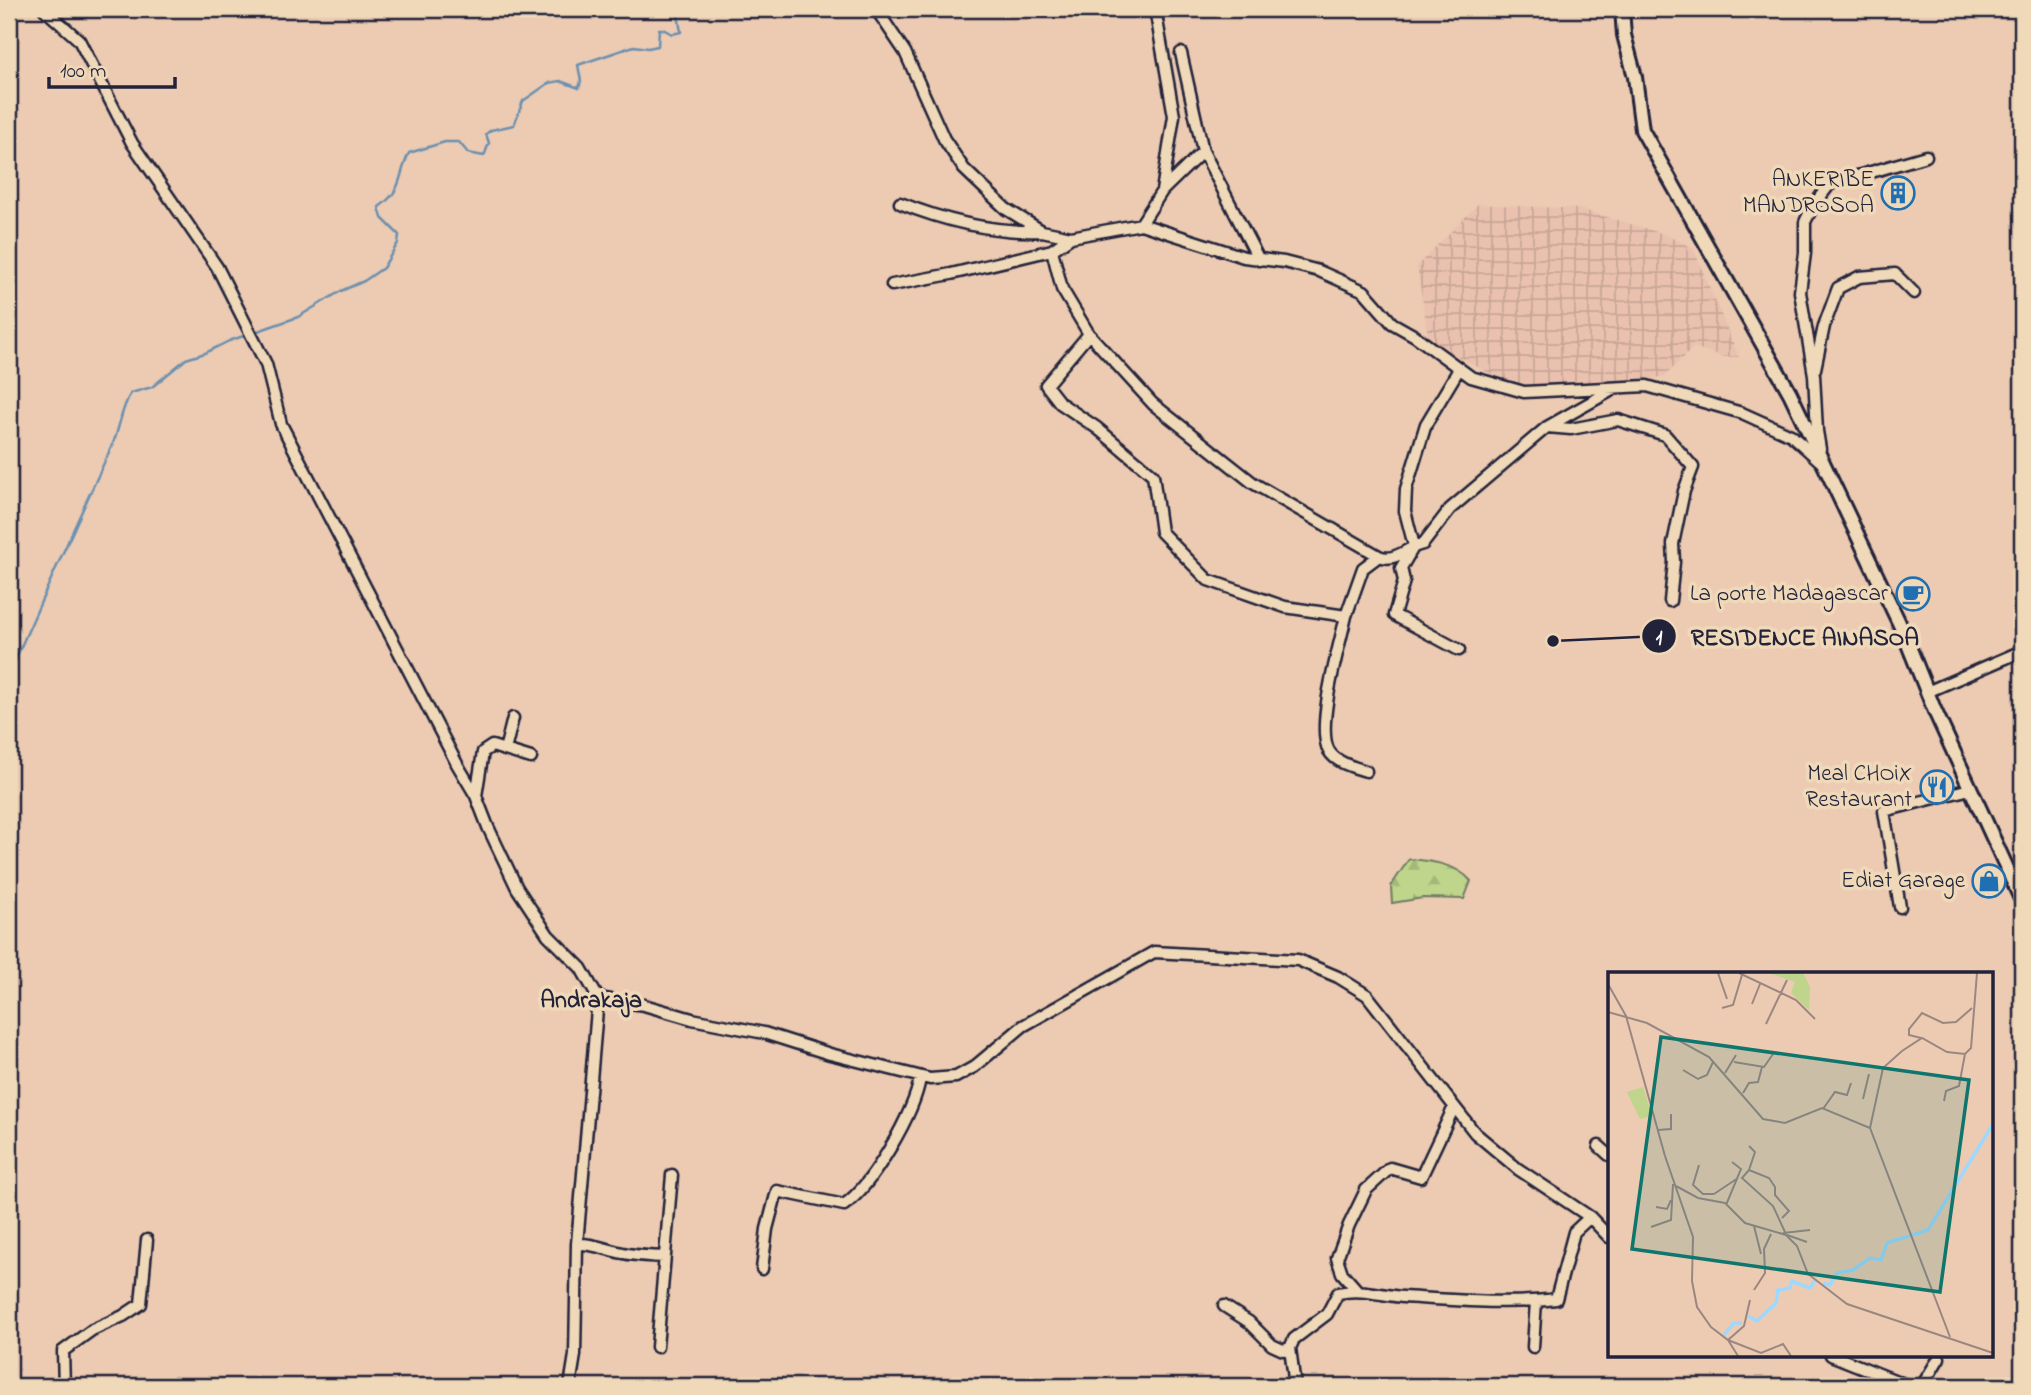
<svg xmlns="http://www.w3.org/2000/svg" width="2031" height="1395" viewBox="0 0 2031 1395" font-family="'Indie Flower',sans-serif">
<defs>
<pattern id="industrial-grid" width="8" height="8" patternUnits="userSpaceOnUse" patternTransform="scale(1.75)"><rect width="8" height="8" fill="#eac1ae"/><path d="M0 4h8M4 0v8" fill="none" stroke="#c8a697"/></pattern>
<pattern id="forest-firs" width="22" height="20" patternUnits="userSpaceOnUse" patternTransform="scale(1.75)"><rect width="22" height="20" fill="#bed58b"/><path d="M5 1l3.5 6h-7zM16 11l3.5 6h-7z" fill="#a3b779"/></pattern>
</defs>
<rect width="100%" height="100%" fill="#eccbb2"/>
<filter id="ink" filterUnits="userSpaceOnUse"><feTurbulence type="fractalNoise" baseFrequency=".0143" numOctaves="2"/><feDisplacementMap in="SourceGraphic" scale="14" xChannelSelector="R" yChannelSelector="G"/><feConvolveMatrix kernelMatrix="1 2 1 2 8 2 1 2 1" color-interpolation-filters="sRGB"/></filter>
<g filter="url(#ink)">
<!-- industrial -->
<path fill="url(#industrial-grid)" d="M1478 204 1580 209 1664 234 1693 248 1739 357H1722L1694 347 1665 376 1638 382 1552 386 1518 383 1497 377 1429 342 1417 266Z"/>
<!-- forest -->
<path fill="url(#forest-firs)" stroke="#707c63" stroke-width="2" d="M1409 859C1431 861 1457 864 1471 881L1464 899 1423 898 1392 903 1391 886Z"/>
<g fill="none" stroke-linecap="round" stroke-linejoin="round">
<!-- stream -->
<path stroke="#6c90b0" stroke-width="2.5" d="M9 674C42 599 76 523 111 448 120 430 120 410 131 393L152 387 186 359 205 353 229 341 298 317 341 291 364 281 383 268 398 243 399 235 382 218 379 207C404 189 397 178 409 153L445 142H459L468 153 484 156 489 143 486 134 491 130 514 125 523 101 549 83 560 81 579 88 581 81 578 65 634 46 648 48 658 46 659 29H663L672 34 681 32 677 9"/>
<defs>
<path id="minor" d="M44 9 79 40 132 143 217 267 266 364 281 424 457 764 476 796 488 827 517 888 548 935 581 968 598 998 644 1005 692 1019 764 1033 830 1054 930 1079 956 1077 974 1067 1023 1026 1154 952 1298 960 1338 977 1367 995 1475 1133 1518 1169 1590 1217 1609 1237
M876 9 905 52 944 139 964 169 1006 209 1042 231 1071 237 1141 224 1244 257 1284 262 1319 271 1364 291 1392 323 1415 336 1471 377 1524 392 1647 386 1742 413 1791 435 1820 461
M1181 53 1203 151 1259 260
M1163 190 1203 151
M900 203C945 221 994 233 1042 231
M1141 224 1162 191 1174 116 1155 9
M1052 250 1062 289 1089 334 1153 404 1253 483 1379 556 1363 568 1346 616 1285 607 1208 580 1161 532 1153 475 1097 428 1060 403 1046 385 1089 334
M892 285 951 274 1052 250 1071 237
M1815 369 1824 326 1838 288 1859 277 1895 274 1914 293
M1547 427 1571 429 1618 420 1665 435 1693 467 1684 491 1673 544 1674 562 1670 601
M1820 449 1817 431 1814 375 1800 292 1805 253V222L1813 206 1830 184 1926 156
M1379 556C1395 563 1407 547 1423 544L1450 509 1547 427 1614 389
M1346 616C1340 644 1315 727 1329 751 1336 763 1354 767 1366 771
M1459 650 1394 615 1404 581 1401 568 1414 546 1405 511 1406 489 1426 424 1459 369
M1927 692 2022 651
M505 750 513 718
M476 796 483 752 492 746 531 758
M1900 907 1884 811 1970 789
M1599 1146 1609 1155
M577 1244C594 1243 607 1250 623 1253 636 1256 650 1256 664 1257
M762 1269 767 1229 777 1191 844 1205C872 1186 915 1112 920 1078
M1356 1289 1342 1273 1337 1258 1349 1225 1366 1190 1390 1168 1421 1177 1454 1107
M1224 1306 1249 1322 1272 1345 1283 1350 1290 1348
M657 1347 672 1175
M1533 1347 1536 1301
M1831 1355 1909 1386
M64 1386 63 1351 92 1330 123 1316 141 1304 147 1240
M570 1386 575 1355 577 1244 598 998
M1295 1386 1290 1348 1294 1339 1327 1314 1338 1293C1362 1288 1379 1295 1403 1297 1452 1300 1508 1305 1556 1299L1574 1232 1590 1217
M1922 1386 1939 1358"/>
<path id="major" d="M1622 9 1624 35 1635 77 1642 130 1790 393 1902 629 1934 709 2022 901"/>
</defs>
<!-- minor casing -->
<use href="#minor" stroke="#22223b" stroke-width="15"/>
<!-- major casing -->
<use href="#major" stroke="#22223b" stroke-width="18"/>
<!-- minor -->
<use href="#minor" stroke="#efd9b8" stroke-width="10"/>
<!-- major -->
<use href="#major" stroke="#efd9b8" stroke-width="12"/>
</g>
</g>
<!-- icons -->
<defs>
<symbol id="building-ring" viewBox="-11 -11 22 22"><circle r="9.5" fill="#efd9b8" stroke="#1f6fb2" stroke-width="1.5"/><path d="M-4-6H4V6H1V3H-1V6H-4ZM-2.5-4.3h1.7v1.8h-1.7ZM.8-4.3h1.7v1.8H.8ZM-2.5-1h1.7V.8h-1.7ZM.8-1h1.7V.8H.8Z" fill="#1f6fb2"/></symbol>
<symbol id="cafe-ring" viewBox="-11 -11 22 22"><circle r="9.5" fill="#efd9b8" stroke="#1f6fb2" stroke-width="1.5"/><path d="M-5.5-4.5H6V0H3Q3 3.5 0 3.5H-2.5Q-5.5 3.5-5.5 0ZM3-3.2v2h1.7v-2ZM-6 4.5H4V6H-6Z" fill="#1f6fb2"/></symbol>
<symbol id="restaurant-ring" viewBox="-11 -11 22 22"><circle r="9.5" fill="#efd9b8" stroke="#1f6fb2" stroke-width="1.5"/><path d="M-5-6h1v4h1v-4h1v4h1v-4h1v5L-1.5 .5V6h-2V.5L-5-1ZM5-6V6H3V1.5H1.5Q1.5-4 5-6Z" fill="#1f6fb2"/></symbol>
<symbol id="shop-ring" viewBox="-11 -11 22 22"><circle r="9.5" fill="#efd9b8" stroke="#1f6fb2" stroke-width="1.5"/><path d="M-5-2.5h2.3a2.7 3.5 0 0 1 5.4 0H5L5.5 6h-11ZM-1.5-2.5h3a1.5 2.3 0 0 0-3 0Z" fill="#1f6fb2"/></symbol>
</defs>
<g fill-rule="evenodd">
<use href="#building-ring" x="1879" y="174" width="38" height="38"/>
<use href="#cafe-ring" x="1894" y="575" width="38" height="38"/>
<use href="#restaurant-ring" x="1918" y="768" width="38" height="38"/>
<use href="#shop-ring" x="1970" y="862" width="38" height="38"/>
</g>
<g text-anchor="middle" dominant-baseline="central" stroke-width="7" stroke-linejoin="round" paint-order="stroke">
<!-- poi labels -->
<g font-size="23" fill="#22223b" stroke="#efd9b8" text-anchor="end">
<text x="1874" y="180">ANKERIBE<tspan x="1874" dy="26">MANDROSOA</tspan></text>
<text x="1888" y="594">La porte Madagascar</text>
<text x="1912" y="774">Meal CHOiX<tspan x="1912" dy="26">Restaurant</tspan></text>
<text x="1965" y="881">Ediat Garage</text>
</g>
<!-- neighbourhood labels -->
<g font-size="24" font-weight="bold" fill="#22223b" stroke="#efd9b8">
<text x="591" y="1001">Andrakaja</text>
</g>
</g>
<!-- overview -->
<g transform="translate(1608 972)">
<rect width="385" height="385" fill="#eccbb2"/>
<path d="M161 1H195L202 15 201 38 183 21 187 10Z" fill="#bed58b"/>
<path d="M35 115 44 144 32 147 19 120Z" fill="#bed58b"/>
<path fill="none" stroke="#9dd9fe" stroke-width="3.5" d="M215 311 222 313 229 301 245 298 262 286 273 288 279 271 320 258 385 152M140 344 149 349 168 331 170 318 182 316 184 309 202 316 207 308M116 363 126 351H134"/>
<path fill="none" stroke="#9b8782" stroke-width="2" d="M110 1 119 27M131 1 188 28 207 47M0 12 18 44 57 184 85 265 84 309 89 335 103 355 120 368 153 381 175 372 183 384M144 32 152 12M114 36 125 33 134 3M0 40 39 51 101 85 155 147 177 151 214 136 262 156 342 365M158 52 179 8M313 66 301 63V57L314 41 335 51 348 50 364 36M126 90 156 95 165 82M75 98 90 107 99 103 105 90M117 101 128 83M135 121 141 111 150 110 154 95M255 127 261 102M336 129 338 119 351 114 357 82M215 137 227 120 239 123 243 111M262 156 275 96 294 79 314 66 339 80 357 82 363 76 369 1M50 158 63 157V142M91 193 85 213 95 222H106M141 198 147 180 141 174M68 214 90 226 117 231 137 251 178 263 189 274 200 302 239 332 385 381M106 222 130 206M118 233 133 197 124 190M48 235 59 237 63 228M174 246 181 239 167 223V215L161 206 141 198 134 206 165 234 177 260M146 254 153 282M43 255 63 248 65 212M175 261 202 258M179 263 199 270M146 318 157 301 156 277 163 262M130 384 120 368 136 354 142 328"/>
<path fill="#0f766e" fill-opacity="0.15" stroke="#0f766e" stroke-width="3.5" d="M53 65 361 108 332 320 24 277Z"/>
<rect width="385" height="385" fill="none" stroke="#22223b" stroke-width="3.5"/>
</g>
<!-- callouts -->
<path fill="none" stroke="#22223b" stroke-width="2.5" d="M1553 641L1659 636"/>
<g fill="#22223b" stroke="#efd9b8" stroke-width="2.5">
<circle cx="1553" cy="641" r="7"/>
<circle cx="1659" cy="636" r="18"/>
</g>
<g font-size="21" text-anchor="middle" font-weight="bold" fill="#fff">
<text x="1659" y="644">1</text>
</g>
<g font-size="24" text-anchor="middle" font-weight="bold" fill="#22223b" stroke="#efd9b8" stroke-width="7" stroke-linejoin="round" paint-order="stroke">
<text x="1805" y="645">RESIDENCE AINASOA</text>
</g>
<!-- margin -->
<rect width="2031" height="1395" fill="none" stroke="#efd9b8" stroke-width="35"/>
<rect x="18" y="18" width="1996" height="1360" fill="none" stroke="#22223b" stroke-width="2.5" filter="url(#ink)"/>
<!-- scale -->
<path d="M49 77v10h126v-10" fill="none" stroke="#22223b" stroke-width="3.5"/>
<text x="60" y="77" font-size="21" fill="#22223b" stroke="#efd9b8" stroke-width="5" paint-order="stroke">100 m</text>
</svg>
